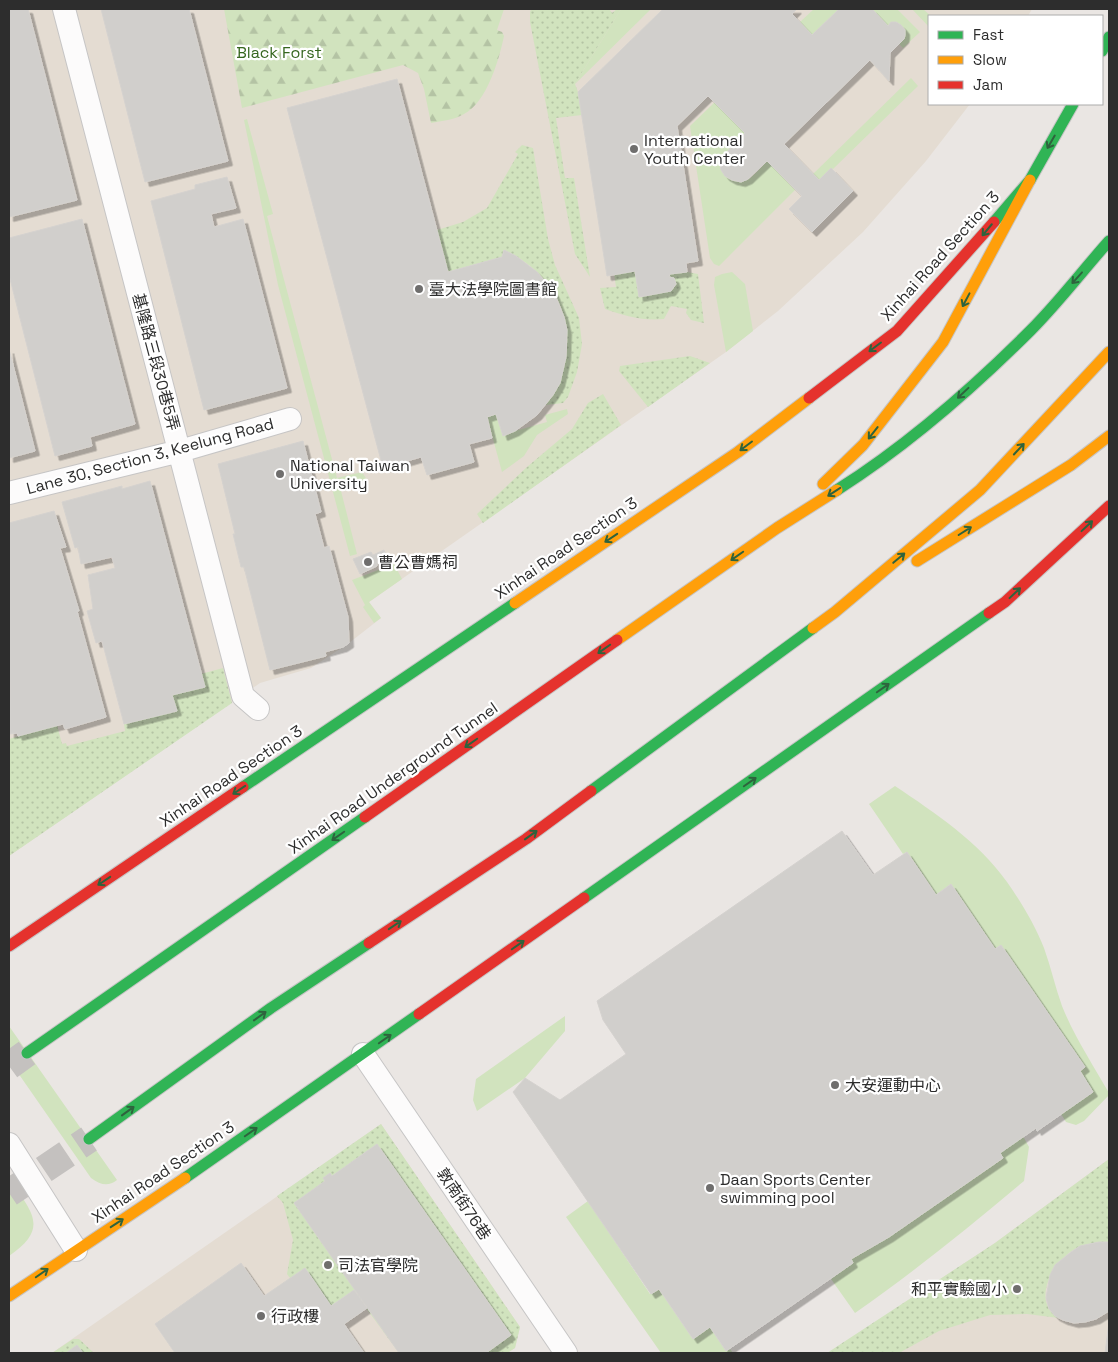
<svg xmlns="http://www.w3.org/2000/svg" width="1118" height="1362" viewBox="0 0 1118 1362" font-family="'Space Grotesk','Noto Sans TC',sans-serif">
<defs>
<pattern id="grass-dots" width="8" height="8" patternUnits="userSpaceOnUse" patternTransform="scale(1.25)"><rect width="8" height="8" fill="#d1e3be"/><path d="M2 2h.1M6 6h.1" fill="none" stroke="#b4c3a4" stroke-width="1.8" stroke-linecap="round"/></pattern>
<pattern id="forest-firs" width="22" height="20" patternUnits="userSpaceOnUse" patternTransform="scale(1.25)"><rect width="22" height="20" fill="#d1e3be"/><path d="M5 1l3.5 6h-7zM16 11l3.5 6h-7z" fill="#b4c3a4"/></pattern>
<filter id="shadow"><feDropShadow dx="4.5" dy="4.5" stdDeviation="0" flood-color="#0004"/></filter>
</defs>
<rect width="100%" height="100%" fill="#eae6e3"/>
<!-- education -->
<path fill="#e4dcd2" d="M9 9H1032L1028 16H929V104H970L926 161 863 232 778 311 726 352 369 602 381 618 349 643 311 668 260 683 9 856Z
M381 1124 520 1327 515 1348 507 1353H52Z
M1109 1159V1353H829L995 1243Z"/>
<!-- grass -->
<path fill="url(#grass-dots)" d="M531 9H609L612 13 617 9H621L575 84 578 92 582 115 556 118 565 178H574L590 277 575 254 530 22V12Z
M522 145 533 148 548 239 555 265 579 318 582 344 577 372 568 397 563 403 546 405C586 348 568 279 504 250L502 257 448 272 437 230 463 222 487 208 518 154 515 152Z
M635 271 639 297 671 291 676 284 674 278 669 277 670 274 687 272 698 274 704 323 691 320 686 313 687 309 671 306 664 319C642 321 626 316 605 309L600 288 616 287 614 274Z
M690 356 710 363 648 407 619 371 620 366Z
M603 394 621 425 483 523 477 514 527 467 572 429 588 403Z
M223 668 232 703 9 856V739L57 725 62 744 66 743 67 746 125 731 124 724 176 711 172 695 204 687 201 674Z
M381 1124 520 1327 515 1348 507 1353H399L366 1308 344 1324 321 1353H184L290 1278 287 1274 293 1240 283 1203 277 1196Z
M1109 1159V1242C1096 1242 1083 1244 1072 1251 1052 1264 1031 1302 1059 1318L1027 1314 990 1315 939 1331 899 1353H827L995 1243Z
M73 1339H79L94 1353H52Z"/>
<!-- forest -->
<path fill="url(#forest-firs)" d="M224 9H504L497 30 502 32 504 36C499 60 487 102 464 114 454 120 442 121 431 123L424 89 418 73 403 65 242 108Z"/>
<!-- park -->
<path fill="#d1e3be" d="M621 9H651L575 84Z
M814 9H839L812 35 800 22Z
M872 9H897L920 32 903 48 899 44 905 35 903 27 896 22 891 23 888 26Z
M912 9H923L931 16H929V27Z
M911 78 918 86 833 169 831 168 819 180 813 174Z
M715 102 745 133C737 142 726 150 721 161 716 174 735 186 747 180 754 176 761 167 767 161L795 190 719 266 714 264 710 258 690 126Z
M247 119 273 214 267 216 337 478 362 472 367 480 340 487 357 554 350 556 278 285 244 120Z
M732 272 745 284 753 331 726 352 714 285 715 277 722 274Z
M567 409 568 414 537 435 524 456 502 472 487 417 496 414 503 436 515 431 547 422 545 415Z
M394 564 402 579 369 602 381 618 374 623 363 607 365 605 352 580Z
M895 786C935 813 978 841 1007 882 1021 902 1035 925 1044 948 1051 967 1055 987 1062 1006 1074 1036 1093 1065 1109 1093V1095L1084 1121 1076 1125 1066 1122 1061 1114 1093 1092 1080 1071 1085 1067 1001 945 995 949 951 884 936 895 907 852 903 854 869 804Z
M565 1016V1031L525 1078 477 1111 473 1100 476 1079Z
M9 1026 117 1180C108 1187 101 1185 91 1178L9 1060Z
M1023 1136 1029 1147 1024 1181C969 1227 914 1272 855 1313L831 1279 853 1263 851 1259 889 1237 1003 1158 1000 1153Z
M9 1179C32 1212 50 1228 9 1256Z
M588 1201 650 1294 659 1289 693 1339 710 1327 726 1351 730 1349 733 1353H661L566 1217Z"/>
<!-- building -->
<path fill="#d1cfcc" stroke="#d5d2cf" filter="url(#shadow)" d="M9 9H28L77 200 9 217Z
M101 9H189L228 161 145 182Z
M663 9H797L792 14 812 35 839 9H872L888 26 891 22H896L901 25 905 30V35L904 39 890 53 889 81 870 60 784 144 819 180 831 168 853 191 812 232 789 209 802 196 767 161 748 179 741 182 732 180 725 176 721 170 720 163 725 154 745 133 708 96 677 126 698 261 686 263 687 272 670 274 669 277 674 278 676 284 671 291 639 297 635 271 607 276 578 92Z
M397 79 448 272 502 257 504 250 516 256 537 272 554 292 564 317 567 330 566 357 560 383 553 395 537 415 515 431 503 436 496 414 487 417 492 438 469 444 474 462 427 475 421 457 383 468 287 108Z
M227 177 236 208 211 214 214 227 243 219 287 388 204 410 151 201 195 189V185Z
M82 219 135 424 90 437 92 446 55 456 9 275V238Z
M9 349 35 451 9 458Z
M303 441 321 512 315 514 324 548 329 546 348 617 349 643 343 647 325 652 326 656 270 670 244 567H241L233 534H235L218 464Z
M150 481 205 687 172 695 177 711 124 724 102 641 96 643 87 611 93 609 88 575 115 568 112 557 81 564 78 547 75 548 62 502 122 486V489Z
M54 511 66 547 60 548 79 611H77L106 717 65 729 63 724 18 736 17 733 10 734 9 523Z
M384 550 388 559 377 564V566L360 574 353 559 371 552 373 555Z
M842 831 873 875 907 852 936 895 951 884 995 949 1001 945 1085 1067 1080 1071 1093 1092 1037 1131 1036 1128 1000 1153 1003 1158 889 1237 851 1259 853 1263 726 1351 710 1327 693 1339 659 1289 651 1294 513 1092 525 1078 560 1100 626 1054 603 1020 597 1001Z
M377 1144 511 1335 486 1353H399L294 1203 325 1181 323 1178 330 1173 332 1176Z
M1099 1242H1109V1311L1096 1319 1085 1322 1074 1323 1063 1320 1055 1316 1049 1309 1046 1298 1050 1275 1055 1265 1071 1252 1080 1246Z
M241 1263 264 1296 305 1268 331 1306 354 1290 367 1308 344 1324 364 1353H175L155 1324Z
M1109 1322V1353H1105Z
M77 1345 83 1353H66Z"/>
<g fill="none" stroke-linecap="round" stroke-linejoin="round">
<!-- primary-tunnel -->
<path stroke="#c4c1bf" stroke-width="28" stroke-dasharray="28 14" stroke-linecap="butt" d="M9 1066 27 1053
M9 1193 89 1139"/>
<defs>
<path id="lane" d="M64 9 243 696 258 709
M9 493 180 451 290 419
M363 1054 566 1353
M9 1144 76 1250"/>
<path id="fast" d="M1102 51 1109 37
M994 222 1030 180 1073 104
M837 490C908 445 972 389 1031 330 1059 302 1083 270 1109 241
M243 787 515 603
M591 791 813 628
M584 898 989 613
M27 1053 365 817
M89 1139 271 1008 369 943
M185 1178 419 1014"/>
<path id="slow" d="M823 484 863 445 943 342 1030 180
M917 561 1071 465 1109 436
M515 603 738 452 809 398
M813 628 835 612 980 490 1109 352
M617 640 777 528 837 490
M9 1296 185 1178"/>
<path id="jam" d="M809 398 897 331 994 222
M989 613 1005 602 1109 506
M365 817 617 640
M369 943 526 839 591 791
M9 946 243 787
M419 1014 584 898"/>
</defs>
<!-- lane casing -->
<use href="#lane" stroke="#c6c5c5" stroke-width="24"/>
<!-- fast casing -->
<use href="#fast" stroke="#c6c5c5" stroke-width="13"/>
<!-- slow casing -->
<use href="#slow" stroke="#c6c5c5" stroke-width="13"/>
<!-- jam casing -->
<use href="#jam" stroke="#c6c5c5" stroke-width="13"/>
<!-- lane -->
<use href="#lane" stroke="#fcfbfb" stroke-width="22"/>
<!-- fast -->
<use href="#fast" stroke="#30b455" stroke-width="11"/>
<!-- slow -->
<use href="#slow" stroke="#ff9f0a" stroke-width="11"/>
<!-- jam -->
<use href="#jam" stroke="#e5322d" stroke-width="11"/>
</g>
<!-- one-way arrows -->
<defs><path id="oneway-shaft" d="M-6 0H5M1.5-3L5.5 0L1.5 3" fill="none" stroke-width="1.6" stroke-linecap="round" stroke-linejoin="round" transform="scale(1.25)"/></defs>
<g stroke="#2e633d">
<use href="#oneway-shaft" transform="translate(1051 142) rotate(120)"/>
<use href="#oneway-shaft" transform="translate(987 230) rotate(130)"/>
<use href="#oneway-shaft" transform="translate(1077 278) rotate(132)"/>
<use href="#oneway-shaft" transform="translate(966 300) rotate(118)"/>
<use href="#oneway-shaft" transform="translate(875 347) rotate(143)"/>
<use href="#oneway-shaft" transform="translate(963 393) rotate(137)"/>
<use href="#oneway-shaft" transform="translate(873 433) rotate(128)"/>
<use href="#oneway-shaft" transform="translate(746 446) rotate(143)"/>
<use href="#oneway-shaft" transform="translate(1019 449) rotate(-47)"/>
<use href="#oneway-shaft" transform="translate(834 492) rotate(147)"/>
<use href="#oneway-shaft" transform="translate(1087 526) rotate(-43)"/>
<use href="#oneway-shaft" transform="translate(965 531) rotate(-32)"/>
<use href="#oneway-shaft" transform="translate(611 538) rotate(146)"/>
<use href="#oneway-shaft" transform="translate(737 556) rotate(145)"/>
<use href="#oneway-shaft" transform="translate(899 558) rotate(-40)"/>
<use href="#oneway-shaft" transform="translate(1015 593) rotate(-43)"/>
<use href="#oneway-shaft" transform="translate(604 649) rotate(145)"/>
<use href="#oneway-shaft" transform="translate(883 688) rotate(-35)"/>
<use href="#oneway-shaft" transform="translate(471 743) rotate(145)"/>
<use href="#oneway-shaft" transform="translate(750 782) rotate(-35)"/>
<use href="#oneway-shaft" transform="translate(239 790) rotate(146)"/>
<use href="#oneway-shaft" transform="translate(531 835) rotate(-36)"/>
<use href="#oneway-shaft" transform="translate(338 836) rotate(145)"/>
<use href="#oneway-shaft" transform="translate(104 881) rotate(146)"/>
<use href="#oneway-shaft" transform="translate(395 925) rotate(-34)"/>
<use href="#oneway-shaft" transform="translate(518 945) rotate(-35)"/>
<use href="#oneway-shaft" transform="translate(260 1016) rotate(-36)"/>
<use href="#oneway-shaft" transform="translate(385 1039) rotate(-35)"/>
<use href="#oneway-shaft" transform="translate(128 1111) rotate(-36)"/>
<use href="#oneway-shaft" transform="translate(251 1132) rotate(-35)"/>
<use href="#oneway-shaft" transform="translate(117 1223) rotate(-33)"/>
<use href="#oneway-shaft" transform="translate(42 1273) rotate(-35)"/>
</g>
<!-- markers -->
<g fill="#6f6e6d" stroke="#fff" stroke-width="2">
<circle cx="634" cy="149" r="5"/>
<circle cx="419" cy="289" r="5"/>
<circle cx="280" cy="474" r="5"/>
<circle cx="368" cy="562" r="5"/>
<circle cx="835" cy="1085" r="5"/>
<circle cx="710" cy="1188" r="5"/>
<circle cx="328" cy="1265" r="5"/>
<circle cx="1017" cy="1289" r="5"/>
<circle cx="261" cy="1316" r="5"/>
</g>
<g text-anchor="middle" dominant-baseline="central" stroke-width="4.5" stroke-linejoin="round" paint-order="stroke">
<!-- park labels -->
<g font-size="16" fill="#36671f" stroke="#fff">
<text x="279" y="52">Black Forst</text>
</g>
<!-- poi labels -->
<g font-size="16" fill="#2d2d2d" stroke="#fff" text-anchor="start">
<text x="644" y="140">International<tspan x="644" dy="18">Youth Center</tspan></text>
<text x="429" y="289">臺大法學院圖書館</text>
<text x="290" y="465">National Taiwan<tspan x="290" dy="18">University</tspan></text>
<text x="378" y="562">曹公曹媽祠</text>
<text x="845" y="1085">大安運動中心</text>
<text x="720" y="1179">Daan Sports Center<tspan x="720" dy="18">swimming pool</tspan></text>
<text x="338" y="1265">司法官學院</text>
<text x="1007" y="1289" text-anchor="end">和平實驗國小</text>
<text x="271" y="1316">行政樓</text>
</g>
<!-- street labels -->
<g font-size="16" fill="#2d2d2d" stroke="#fff">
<text transform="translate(940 256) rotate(-48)">Xinhai Road Section 3</text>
<text transform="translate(156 362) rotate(75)">基隆路三段30巷5弄</text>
<text transform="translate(150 456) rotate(-15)">Lane 30, Section 3, Keelung Road</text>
<text transform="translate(566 548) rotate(-34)">Xinhai Road Section 3</text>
<text transform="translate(231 776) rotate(-34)">Xinhai Road Section 3</text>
<text transform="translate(393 778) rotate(-35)">Xinhai Road Underground Tunnel</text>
<text transform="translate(163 1172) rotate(-34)">Xinhai Road Section 3</text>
<text transform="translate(464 1204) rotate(56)">敦南街76巷</text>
</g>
</g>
<!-- border -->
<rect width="1118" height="1362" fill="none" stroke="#2d2d2d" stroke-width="20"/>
<!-- legend -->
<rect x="928" y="15" width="175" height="90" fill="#ffffff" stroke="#ababab"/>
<rect x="938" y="31" width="25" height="8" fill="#30b455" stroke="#ababab"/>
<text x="973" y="40" font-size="15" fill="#2d2d2d">Fast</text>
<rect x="938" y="56" width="25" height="8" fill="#ff9f0a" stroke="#ababab"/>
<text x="973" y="65" font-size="15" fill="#2d2d2d">Slow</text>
<rect x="938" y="81" width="25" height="8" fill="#e5322d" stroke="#ababab"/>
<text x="973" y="90" font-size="15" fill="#2d2d2d">Jam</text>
</svg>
